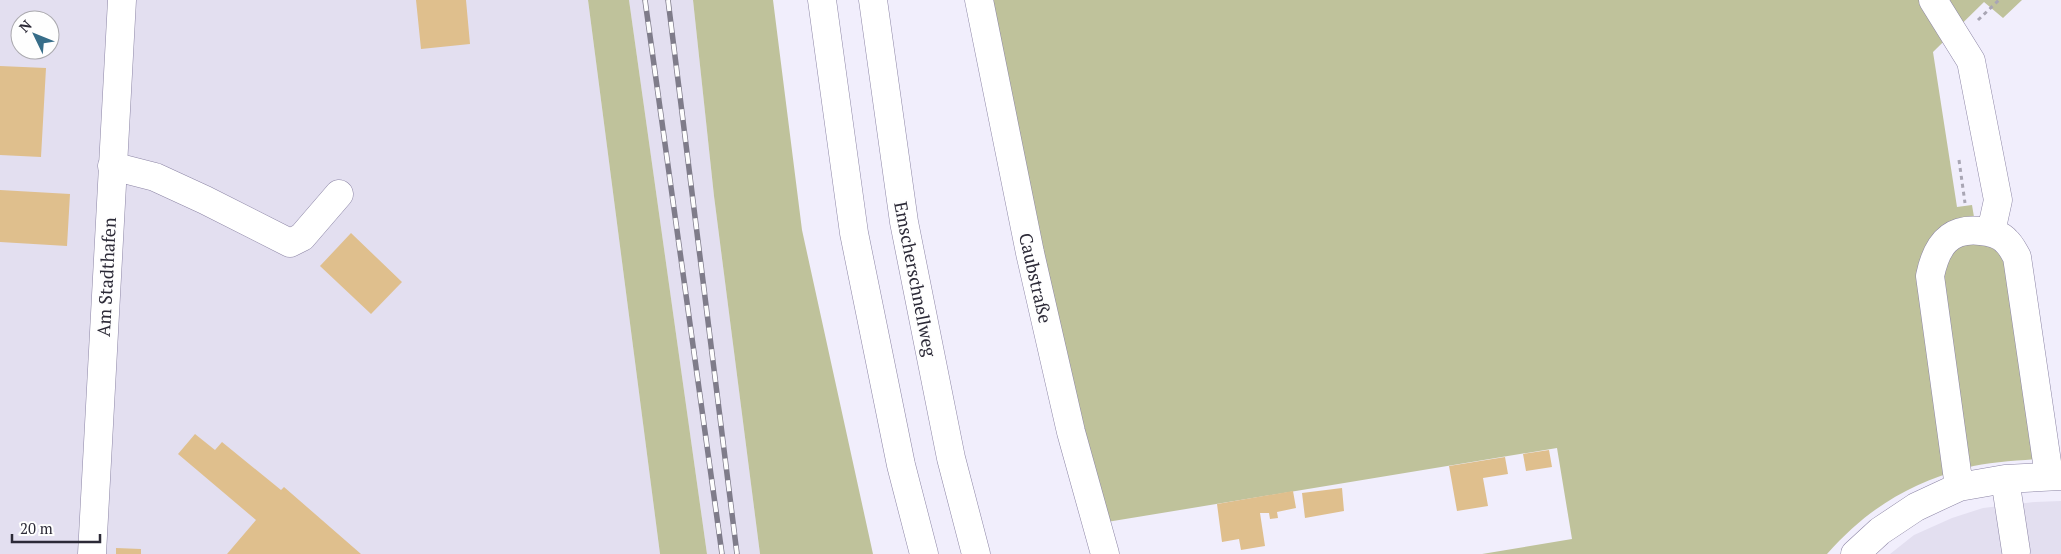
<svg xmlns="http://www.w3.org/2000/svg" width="2061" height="554" viewBox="0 0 2061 554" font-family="'PT Serif',serif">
<rect width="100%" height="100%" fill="#f1eefc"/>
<!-- built -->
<path fill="#e3dff0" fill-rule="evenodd" d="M0 0H588L660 554H0ZM20 20H50V50H20Z
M629 0H693L714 196 760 554H707Z
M2061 501V554H1890L1914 535 1952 518 1983 508 2035 502Z"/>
<!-- green -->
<path fill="#bfc29b" d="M588 0H629L707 554H660Z
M693 0H773L802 230 873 554H760L714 196Z
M987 0H2022L2003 18 1984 2 1933 52 1957 207 1972 205 1976 229 2006 240 2046 458C2022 461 1989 461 1966 468 1908 484 1867 509 1827 554H1482L1572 539 1557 448 1107 522 1037 253Z"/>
<!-- building -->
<path fill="#dfbf8d" d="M416 0H466L470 44 421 49Z
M0 66 46 68 41 157 0 155Z
M0 190 70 194 67 246 0 242Z
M351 233 402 282 371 314 320 266Z
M195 434 215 450 222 442 281 490 284 487 361 554H227L256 520 178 454Z
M1549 450 1552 467 1526 471 1523 454Z
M1505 457 1508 474 1483 478 1488 506 1457 511 1449 466Z
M1342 488 1344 511 1305 518 1302 493Z
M1293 491 1296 508 1277 512 1278 518 1270 519 1269 513H1260L1265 546 1241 550 1239 539 1222 542 1217 504Z
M116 548 141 549V554H116Z"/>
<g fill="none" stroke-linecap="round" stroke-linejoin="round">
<defs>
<path id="minor" d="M979 0 1030 253 1071 432 1105 554
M1933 0 1971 61 1998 200 1991 232
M112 166 155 177 205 200 290 243 302 237 339 194
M2005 479 2016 551
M1959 487 1930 276C1936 247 1948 227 1981 231 1990 232 2000 234 2006 241 2011 245 2014 252 2017 257L2049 476
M92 554 122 0
M1855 554 1880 531 1916 507 1959 487 2005 479 2061 476"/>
<path id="highway" d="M822 0 854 233 901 465 924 554
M873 0 904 222 951 458 976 554"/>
</defs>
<!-- minor casing -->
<use href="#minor" stroke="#8c85a5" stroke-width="29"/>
<!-- highway casing -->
<use href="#highway" stroke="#8c85a5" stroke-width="29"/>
<!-- path -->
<path stroke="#a9a6b4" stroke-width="3" stroke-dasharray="4 4" stroke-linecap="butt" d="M1978 20 1999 0
M1959 160 1965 203"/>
<!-- minor -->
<use href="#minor" stroke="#fff" stroke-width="28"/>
<!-- highway -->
<use href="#highway" stroke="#fff" stroke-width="28"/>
<defs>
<path id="rail" d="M645 0 722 554
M668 0 737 554"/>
</defs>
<!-- rail casing -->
<use href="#rail" stroke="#7f7c8a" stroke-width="5.5"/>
<!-- rail -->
<use href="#rail" stroke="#fefefe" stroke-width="4" stroke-dasharray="11" stroke-linecap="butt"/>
</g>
<g text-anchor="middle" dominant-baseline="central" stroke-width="4" stroke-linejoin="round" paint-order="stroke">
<!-- street labels -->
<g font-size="18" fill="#2c2a37" stroke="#fefefe">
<text transform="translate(106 277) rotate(-87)">Am Stadthafen</text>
<text transform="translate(1036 278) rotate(77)">Caubstraße</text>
<text transform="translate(916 279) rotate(79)">Emscherschnellweg</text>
</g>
</g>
<!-- north arrow -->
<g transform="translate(35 35) rotate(313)"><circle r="24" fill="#fefefe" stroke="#aaa9ae"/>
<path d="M0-4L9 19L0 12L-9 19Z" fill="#376d89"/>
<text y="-8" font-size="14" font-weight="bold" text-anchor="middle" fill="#2c2a37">N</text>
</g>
<!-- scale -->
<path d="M12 534v8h88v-8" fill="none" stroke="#2c2a37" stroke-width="2.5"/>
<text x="20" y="534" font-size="15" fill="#2c2a37" stroke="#fefefe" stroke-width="4" paint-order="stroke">20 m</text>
</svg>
